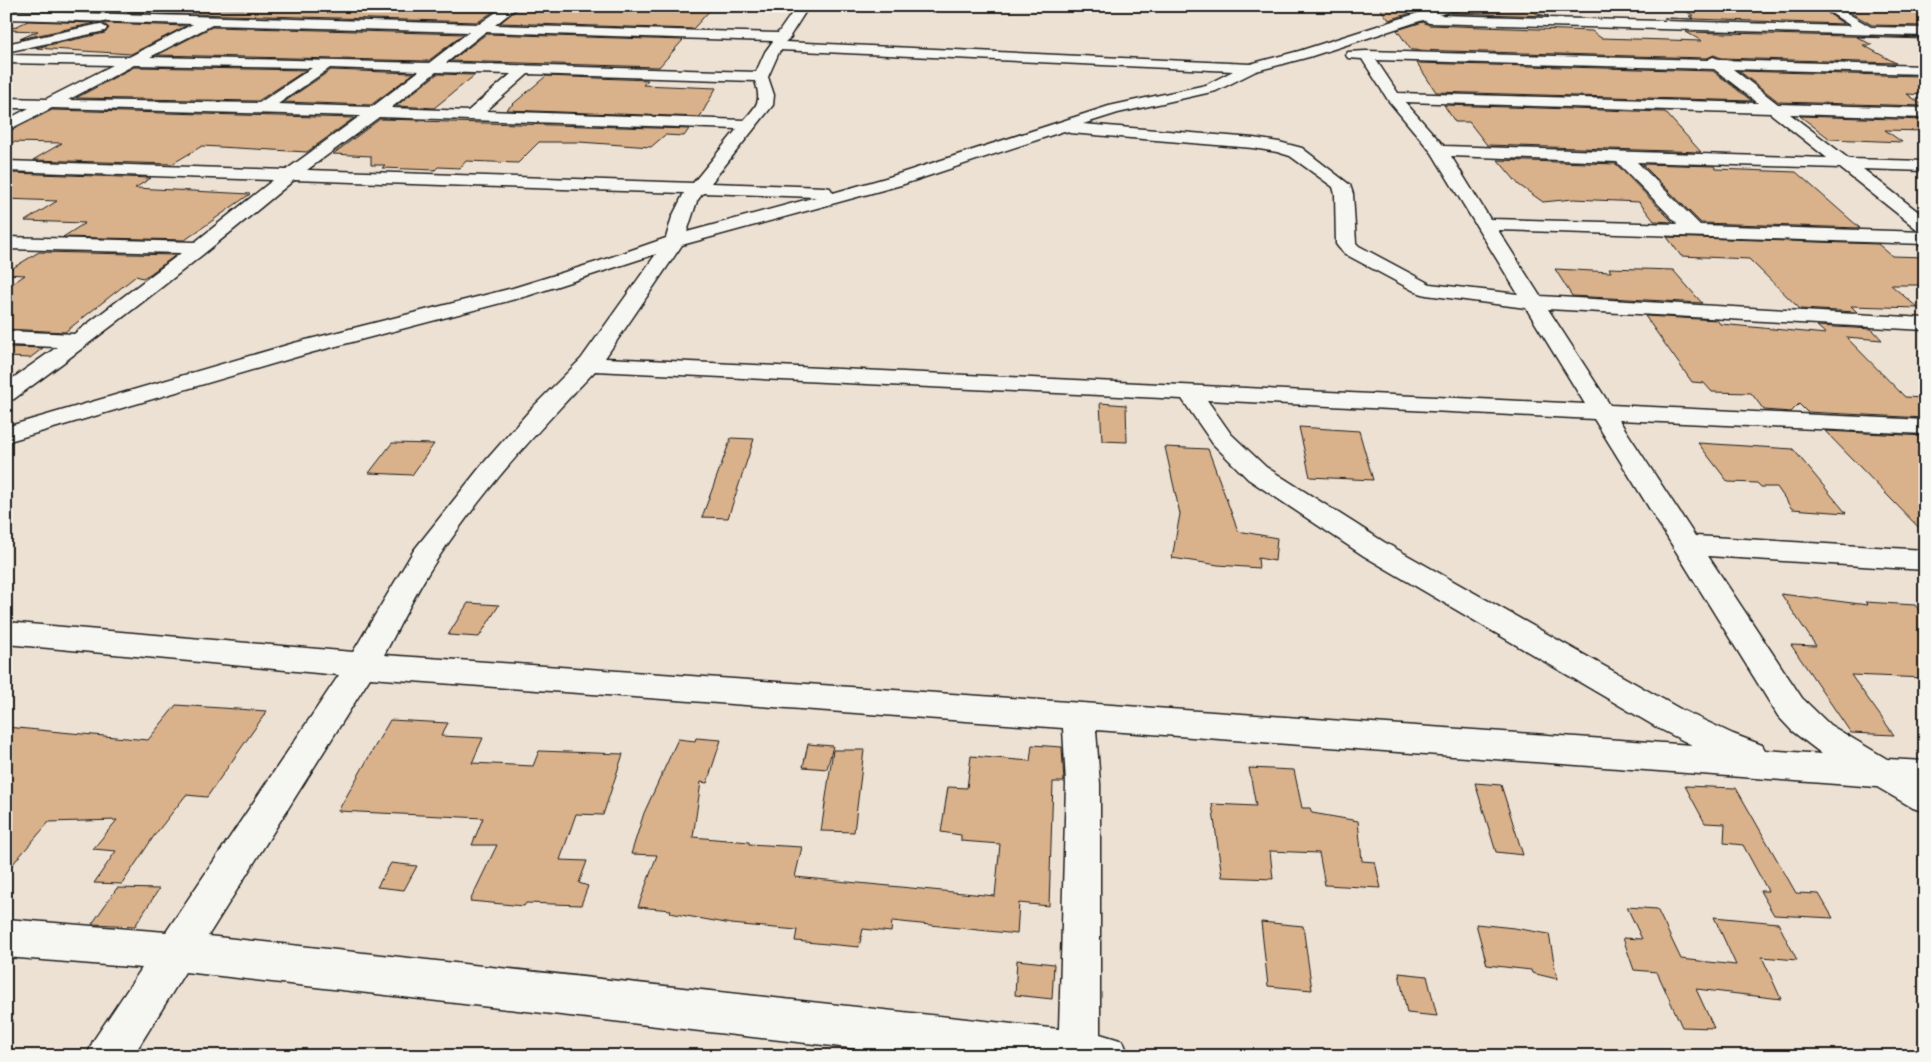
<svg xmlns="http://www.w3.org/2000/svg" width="1931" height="1062" viewBox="0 0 1931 1062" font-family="Delius,sans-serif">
<rect width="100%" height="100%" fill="#ede1d3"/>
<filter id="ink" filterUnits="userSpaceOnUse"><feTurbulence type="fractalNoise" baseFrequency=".02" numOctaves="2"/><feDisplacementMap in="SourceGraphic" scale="10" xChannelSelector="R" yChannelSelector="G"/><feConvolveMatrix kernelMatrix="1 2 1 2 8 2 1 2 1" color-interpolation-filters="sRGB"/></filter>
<g filter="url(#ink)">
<!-- building -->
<path fill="#d9b18a" stroke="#1c1c1c" d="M64 6 245 9 251 6H501L478 22 54 10Z
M521 6H664L712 8 693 29 500 23Z
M1378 6H1433L1389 20Z
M1462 6 1529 7 1537 14 1549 16 1450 13 1459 11Z
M1721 7 1822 9 1844 24 1664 18 1694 19 1689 16H1694L1682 9 1725 10Z
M1843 8H1925V26L1872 25Z
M28 21 95 23 20 39 38 31 8 30Z
M1423 22 1429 25 1592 31 1601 38 1702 41 1686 32 1925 38V39L1857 37 1872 45H1863L1896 63 1721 58 1714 55 1707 58 1411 50 1397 30Z
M103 23 186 26 131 54 35 48 105 33 109 28Z
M212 27 464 34 428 61 157 55Z
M486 34 683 40 659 67 451 61Z
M1417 63 1713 71 1752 101 1436 92Z
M134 67 306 70 258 101 76 98Z
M331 70 414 73 371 105 284 102Z
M1739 71 1919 76 1925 79V95L1907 94 1924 106 1779 102Z
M437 74 475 75 434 108 396 106Z
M546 76 648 80 643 85 716 88 700 117 506 110Z
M1444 105 1665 112 1701 152 1487 145 1469 122H1455Z
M52 110 354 118 307 152 202 146 172 164 33 160 62 143 6 142V133Z
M1800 116 1925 120V131L1885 130 1902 142 1830 139Z
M380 119 419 120 417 121 689 129 684 136 665 135 651 147 579 142H539L518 163 466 161 460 168 438 167 435 170 382 168 385 165H371V156L333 154Z
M1498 160 1616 164 1673 222 1654 221 1639 202 1573 199 1543 202 1519 185Z
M1642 164 1714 166 1716 169 1796 172 1860 228 1701 223Z
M11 173 151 178 135 188 250 194 185 240 63 237 85 223 25 221 57 201 6 199V176Z
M1667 237 1878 244 1892 256 1925 257V285H1891L1918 308 1851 306 1857 312 1800 309 1749 259 1681 256Z
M39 252 176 255 150 274 143 278 136 276 65 332 6 329V288L25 275 6 274V272Z
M1609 268 1673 270 1702 303 1572 296 1555 269 1611 272Z
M1645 316 1717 320 1720 324 1826 334 1817 326 1872 329 1882 340 1846 337 1905 397 1925 398V418L1807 412 1799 404 1791 412 1764 410 1751 393 1712 392 1704 383 1692 382Z
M6 347 43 348 30 358 6 357Z
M1100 403 1126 405 1127 442 1102 441Z
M1299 427 1359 431 1373 480 1310 477Z
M1825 431 1925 436V534Z
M731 438 754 439 728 518 702 517Z
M392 443 434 444 412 475 369 473Z
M1698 443 1793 449 1846 513 1792 509 1777 487H1761L1757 483 1728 482Z
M1165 447 1208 449 1238 531 1277 538 1275 561 1258 558 1259 568 1218 565 1172 558 1180 514Z
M1781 594 1868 605 1865 602 1915 605 1925 618V678L1851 675 1894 735 1851 733 1791 645 1816 646Z
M468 603 499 605 479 637 448 635Z
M176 705 267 711 207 797 186 795 154 836 122 884 94 883 116 851 93 849 117 820 49 822 6 872V727L148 740Z
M390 720 448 723 441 736 483 738 472 763 533 766 539 751 623 754 603 815 576 814 560 860 587 861 579 883 588 886 581 905 526 903 524 906 470 901 497 845H472L483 818 338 811Z
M696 738 721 740 707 783 701 782 693 837 749 842V844L802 847 795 877 995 896 1000 844 961 841V835L941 832 948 787 967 788 971 756 1030 761 1032 745 1062 747 1064 782H1053L1049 906 1019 903 1017 934 892 921 891 932 863 929 859 947 795 941 797 930 731 924 670 913 671 910 638 907 657 855 631 854 644 813 678 739 695 741Z
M808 744 833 746 827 769 803 767Z
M833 750H864L854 832 821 831Z
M1249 768 1294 770 1302 808H1310L1312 813 1358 821 1362 861 1375 862 1381 888 1325 885 1319 853 1270 851 1273 879 1222 877 1212 804 1256 806Z
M1475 783 1501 785 1523 855 1496 852Z
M1685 786 1736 788 1796 893 1819 894 1833 918 1774 915 1760 891H1768L1743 845 1724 843 1725 824 1705 823Z
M391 863 417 866 404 890 377 887Z
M117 888 159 889 135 926 92 924Z
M1627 907 1657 909 1681 959 1736 965 1714 917 1778 923 1797 960 1762 957 1781 999 1696 989 1714 1028 1682 1027 1657 972 1634 970 1623 938 1642 939Z
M1261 922 1303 926 1312 990 1268 986Z
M1476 924 1514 928 1549 934 1557 979 1532 973 1531 970 1487 965Z
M1017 960 1054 964 1052 999 1015 995Z
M1399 973 1427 976 1437 1016 1407 1013Z"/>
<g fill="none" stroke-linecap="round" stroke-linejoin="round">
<defs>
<path id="minor" d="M505 6H519L495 25 778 33 797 6H809L790 36 791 37 785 42 1250 64 1299 51 1440 6H1460L1458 9 1438 15 1851 26 1820 6H1835L1871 27 1925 28V36L1429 23 1423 20 1309 57 1256 71 1216 91 1118 113 1083 124 1253 138 1279 142 1302 148 1350 185 1353 194 1356 243 1359 246 1430 284 1518 294 1432 153 1388 100 1362 59 1348 58 1346 55 1348 52 1366 51 1707 60 1713 57 1721 60 1925 66V74L1733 69 1778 104 1925 108V118L1790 114 1849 159 1925 161V171L1863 169 1925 217V232L1918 230 1840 168 1637 162 1700 225 1925 232V244L1498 230 1540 296 1925 318V330L1548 309 1610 405 1925 420V434L1619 420 1695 536 1925 550V570L1708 556 1802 698 1830 725 1887 759 1925 761V812L1913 808 1877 787 1096 730 1100 784V1034L1123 1041 1129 1056H919L185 972 133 1056H87L93 1041 142 968 6 957V919L166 932 339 675 6 644V622L353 652 414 550 481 466 531 409 581 359 656 254 527 296 310 353 6 442V427L294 343 513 288 597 262 666 238 672 217 684 193 294 180C203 256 110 329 14 399L6 401V383L57 347 6 345V331L74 334 181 253 6 249V237L195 242 273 180 6 171V161L286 170 360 116 52 108 6 131V120L29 108H6V98L46 99 113 65 6 63V55L129 57 193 24 6 19V11L479 24ZM212 25 469 32 429 63 150 57ZM485 32 773 41 765 52 756 72 446 63ZM780 50 1233 71 1206 85 1109 106 889 177 833 193 830 188 824 187 711 183 773 105 774 95 768 77ZM1376 60 1714 69 1758 103 1398 93ZM134 65 312 68 259 103 68 100ZM330 68 419 71 372 107 278 104ZM436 72 511 74 468 111 391 108ZM528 74 755 81C762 102 757 105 744 120L486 111ZM1405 102 1770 113 1827 158 1444 146ZM379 117 737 129 693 183 307 170ZM1064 131 1070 133 1253 148 1277 152 1290 156 1333 187 1335 194 1336 244 1339 248 1345 254 1416 292 1426 295 1526 308 1585 404 605 358 682 245 901 185ZM1451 156 1617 162 1678 224 1490 219ZM703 193 816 197 687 232 697 201ZM595 371 1182 399 1213 444 1248 479 1364 556 1658 728 1692 745 384 655C401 624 416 591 436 561 481 493 538 430 595 371ZM1207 400 1594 419 1778 716 1792 731 1822 754 1765 750 1762 745 1733 734 1682 710 1384 542 1266 467 1231 434ZM370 678 1063 728 1066 784 1059 1029 208 936Z
M100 24 107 28 105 31 6 52V44Z"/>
</defs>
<!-- minor casing -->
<use href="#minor" stroke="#1c1c1c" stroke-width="3"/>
<!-- minor -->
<use href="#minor" fill="#f6f6f2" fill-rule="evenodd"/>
</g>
</g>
<!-- margin -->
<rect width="1931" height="1062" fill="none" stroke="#f6f6f2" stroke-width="25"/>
<rect x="12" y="12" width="1906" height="1037" fill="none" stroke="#1c1c1c" stroke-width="2" filter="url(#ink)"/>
</svg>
